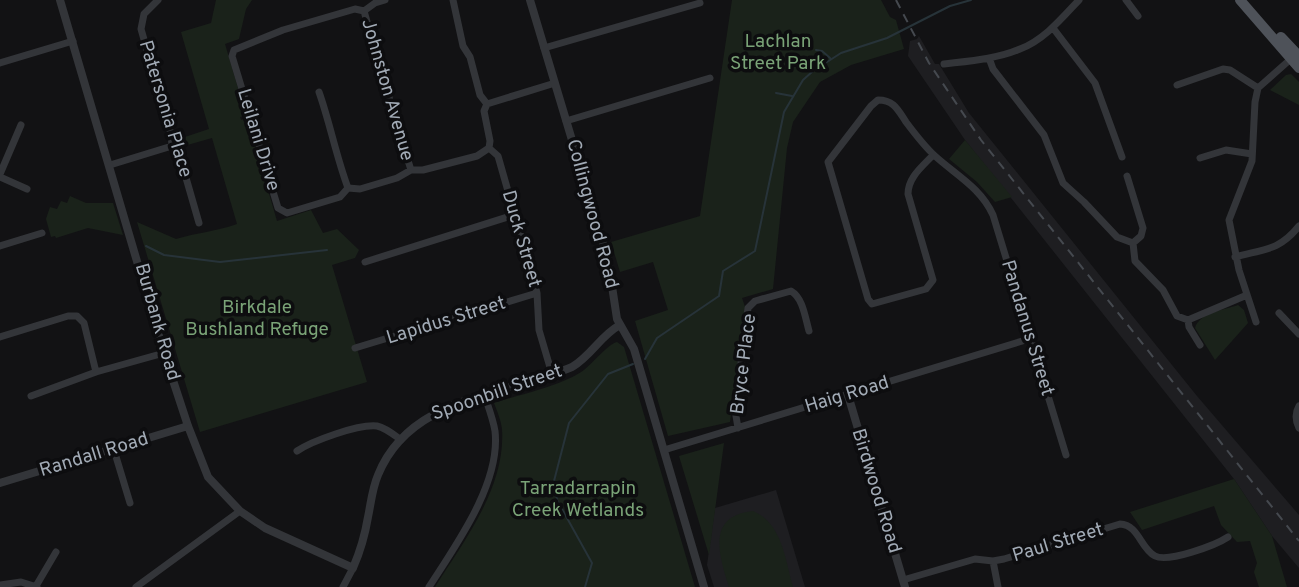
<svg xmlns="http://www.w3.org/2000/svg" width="1299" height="587" viewBox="0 0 1299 587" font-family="Overpass,sans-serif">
<rect width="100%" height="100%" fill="#121214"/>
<!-- built -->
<path fill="#1e1e21" d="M919 36 935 64H939L969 113 1197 396 1299 515V568L1272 536 1234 479 965 140 908 56 910 41 917 39Z
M776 490 805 587H714L707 565 715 508Z"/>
<!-- green -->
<path fill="#1a221a" d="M216 0H252L246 9 239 39 225 44 246 115 240 117 241 120 247 118 277 221 311 210 323 233 337 229 359 250 355 258 332 265 367 382 200 432 137 222 176 239C196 233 217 231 237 224L212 138 184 146 182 138 209 129 181 32 211 23Z
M732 0H881L890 17 896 20 904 49 851 65 820 82 793 122 787 148 773 289 742 298 745 307 730 422 668 436 635 321 668 310 653 262 620 272 611 242 700 216Z
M1291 74 1299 82V105L1270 90 1286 75Z
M965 140 1012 197 995 202 977 182 949 159Z
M70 196 86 203H113L123 235 88 228 56 238 55 236 51 237 46 219 50 207 57 209 61 201 67 203Z
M1238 305 1244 310 1248 323 1215 360 1195 328C1199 313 1224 310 1238 305Z
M617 342 624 347 695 587H435C464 541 506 487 502 429 501 420 497 411 494 403 521 394 562 386 584 370 593 363 608 344 617 342Z
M724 443 709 555 679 456Z
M1234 479 1272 536 1287 587H1259L1254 572 1257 563 1250 541 1237 542 1221 525 1214 506 1142 530 1130 512Z
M753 511C782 523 785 559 793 587H729C719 555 706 516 753 511Z"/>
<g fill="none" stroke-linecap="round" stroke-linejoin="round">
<!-- stream -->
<path stroke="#273339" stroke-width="2" d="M816 50 822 51 830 58
M776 93 792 96
M146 246 164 255 220 262 327 250
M645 359 657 338 719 296 723 271 755 251 784 112 803 80 813 71 841 53 887 38 950 6 971 0
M585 587 592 563 557 500 554 481 569 423 608 374 633 364"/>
<!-- minor -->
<path stroke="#333539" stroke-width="7" d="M158 0 144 14 141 29 171 134 172 146 180 157 199 223
M385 0 375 3 364 11 355 9 283 30 234 50 232 56 278 208 287 213 340 197 348 188 360 189 397 178 411 170H423L477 156 489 148
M453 0 463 46 470 57 480 95 487 104 484 111 490 141 489 148
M1126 0 1138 16
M364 11 373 43 379 52 392 110 411 170
M1053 28 1095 83 1122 157
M544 48 700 3
M989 58 993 69 1044 135 1063 183 1084 202 1117 237 1133 243 1135 261 1163 290 1177 316 1188 320 1247 295
M0 63 73 41
M944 64C969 61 997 59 1020 49 1044 40 1062 18 1079 0
M1177 85 1223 69 1230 70 1258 88
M319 92C330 123 336 156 348 188
M487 104 555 83
M566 121 710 78
M489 148 498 156 537 293 539 330 552 374
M933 155C923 166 908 177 908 194L933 280 926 289 872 304 868 299 828 162 871 106 878 100C894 100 898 110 906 122 915 134 924 146 935 156 956 175 981 188 993 215L1066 455
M1200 158 1226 150 1252 154
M110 165 172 146
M0 174 21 125
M1127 176 1143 228 1141 236 1133 243
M0 177 27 189
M0 246 42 233
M1235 257C1264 249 1279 251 1299 226
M365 262 514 215
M1279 313 1299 334
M1188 320 1189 327 1200 345
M1256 322 1239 270 1229 220 1252 161 1255 102 1258 88 1293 57
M0 337 68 316H77L84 323 96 372
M355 348 537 293
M31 396 96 372 164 353
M1299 406C1295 413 1295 420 1299 428
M738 428 735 410 748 308 755 301 791 291C803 298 805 317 809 331
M114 450 130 503
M664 450 1029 339
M297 451C312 441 358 424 377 426 386 428 393 434 401 440
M993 561 998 587
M903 580 975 559 993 561 1004 559 1120 524C1139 525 1140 548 1155 556 1168 563 1216 545 1228 537
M0 585 21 582 37 587
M36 586 56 552
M136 587 240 511
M343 587 353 568
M429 587C456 545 501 483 495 431 493 419 488 406 484 394"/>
<!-- tertiary -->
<path stroke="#333539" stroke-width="8" d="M60 0 164 353 188 426 208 477 240 511 265 528 353 568C360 552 365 535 368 517 371 503 372 489 378 475 410 396 503 396 572 367 591 356 601 335 620 325
M530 0 608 260 617 319 634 349 704 587
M848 395 905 587
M0 483 188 426"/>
<!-- primary -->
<path stroke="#4e5259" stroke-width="10" d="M1240 0 1299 68
M1281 37 1299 56"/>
<!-- rail -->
<path stroke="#45494f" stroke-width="2" stroke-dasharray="9 7" stroke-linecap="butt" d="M896 0 929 63 981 140 1299 541"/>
</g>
<g text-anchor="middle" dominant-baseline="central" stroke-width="7" stroke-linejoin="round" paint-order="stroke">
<!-- park labels -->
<g font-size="19" fill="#7aa377" stroke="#0d0d0f">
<text x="778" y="42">Lachlan<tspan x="778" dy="22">Street Park</tspan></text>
<text x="257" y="308">Birkdale<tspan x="257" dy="22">Bushland Refuge</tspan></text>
<text x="578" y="489">Tarradarrapin<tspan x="578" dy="22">Creek Wetlands</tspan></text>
</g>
<!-- street labels -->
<g font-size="19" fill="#a2abb6" stroke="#0d0d0f">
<text transform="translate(387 90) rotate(74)">Johnston Avenue</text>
<text transform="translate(165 109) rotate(73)">Patersonia Place</text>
<text transform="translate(258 140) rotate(73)">Leilani Drive</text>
<text transform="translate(592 214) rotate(75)">Collingwood Road</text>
<text transform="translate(521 239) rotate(74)">Duck Street</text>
<text transform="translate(446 321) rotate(-17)">Lapidus Street</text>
<text transform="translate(157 322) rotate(74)">Burbank Road</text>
<text transform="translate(1027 328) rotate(73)">Pandanus Street</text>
<text transform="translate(744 364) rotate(-83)">Bryce Place</text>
<text transform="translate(497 393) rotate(-19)">Spoonbill Street</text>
<text transform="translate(847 395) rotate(-17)">Haig Road</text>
<text transform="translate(94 455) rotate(-17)">Randall Road</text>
<text transform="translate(876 491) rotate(73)">Birdwood Road</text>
<text transform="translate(1058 543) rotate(-17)">Paul Street</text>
</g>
</g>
</svg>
